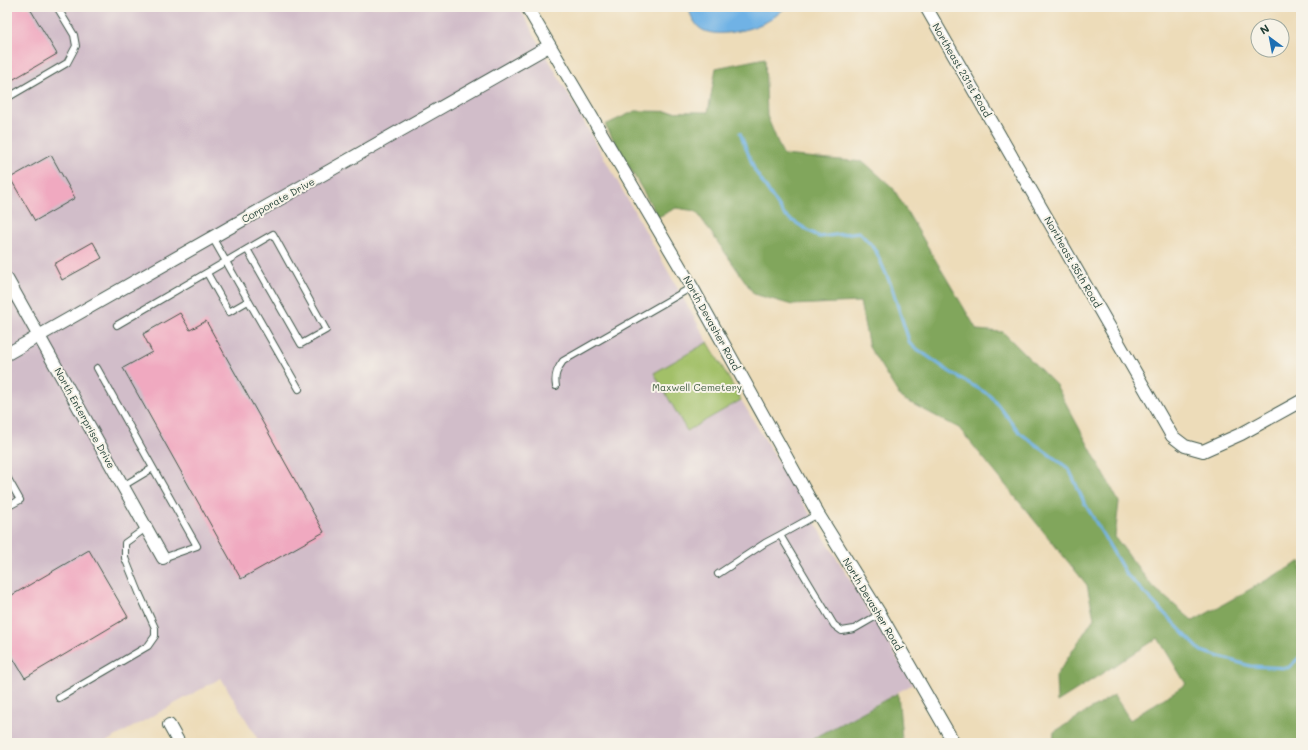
<svg xmlns="http://www.w3.org/2000/svg" width="1308" height="750" viewBox="0 0 1308 750" font-family="Mali,sans-serif">
<rect width="100%" height="100%" fill="#f7f3e8"/>
<filter id="ink" filterUnits="userSpaceOnUse"><feTurbulence type="fractalNoise" baseFrequency=".025" numOctaves="2"/><feDisplacementMap in="SourceGraphic" scale="8" xChannelSelector="R" yChannelSelector="G"/><feConvolveMatrix kernelMatrix="1 2 1 2 8 2 1 2 1" color-interpolation-filters="sRGB"/></filter>
<filter id="wash" filterUnits="userSpaceOnUse"><feTurbulence type="fractalNoise" baseFrequency=".012" numOctaves="4" result="noise"/><feDisplacementMap in="SourceGraphic" scale="16" xChannelSelector="R" yChannelSelector="G"/><feGaussianBlur stdDeviation="0.9" result="paint"/><feColorMatrix in="noise" values="0 0 0 0 0 0 0 0 0 0 0 0 0 0 0 0 0 1.4 0 .05"/><feComposite in="paint" operator="in"/></filter>
<g filter="url(#wash)">
<rect width="100%" height="100%" fill="#eddcb9"/>
<!-- industrial -->
<path fill="#d1bdc9" d="M7 7H519L708 342 654 373 688 431 741 400 913 684 805 743H260L221 678 104 743H7Z"/>
<!-- green -->
<path fill="#a2c067" stroke="#607e4e" d="M708 342 741 400 687 431 654 373Z"/>
<!-- forest -->
<path fill="#81a65c" stroke="#507248" d="M765 58 767 116 783 155 864 162 893 188 977 330 1003 332 1056 385 1119 502 1115 537 1151 585 1193 621 1301 561V743H1053L1054 732 1114 695 1130 720 1186 684 1158 638 1057 702 1056 676 1094 618 1087 585 959 428 901 398 869 347 860 302 792 305 754 294 696 211 676 208 658 217 605 125 635 111 708 112 716 68Z
M898 693 902 739 909 743H805Z"/>
<!-- water -->
<path fill="#70b2e5" stroke="#48788c" d="M690 7H786C780 12 773 19 766 22 750 30 707 42 696 24 692 18 689 14 690 7Z"/>
<g fill="none" stroke-linecap="round" stroke-linejoin="round">
<!-- stream -->
<path stroke="#70b2e5" stroke-width="3" d="M740 133 755 171 785 216 819 237 859 232 875 249 891 285 910 344 950 372 991 396 1020 433 1069 469 1084 502 1126 574 1201 651 1250 666 1288 668 1301 656"/>
</g>
<g id="blocks">
<!-- building -->
<path fill="#f0a9c0" d="M7 7H29L57 54 7 83Z
M51 155 75 198 35 221 10 178Z
M93 242 102 258 62 280 54 264Z
M180 313 190 330 206 321 324 532 241 579 123 368 152 352 143 334Z
M89 550 128 617 25 678 7 648V598Z"/>
</g>
</g>
<g filter="url(#ink)">
<use href="#blocks" fill-opacity="0" stroke="#3e5548" stroke-width="1"/>
<g fill="none" stroke-linecap="round" stroke-linejoin="round">
<defs>
<path id="lane" d="M7 98 67 63 76 46 74 35 57 7
M212 237 299 389
M207 273 229 312 248 301
M117 325 273 234 326 330 301 344 247 249
M97 368 153 468
M556 386C554 376 557 369 563 361L692 287
M7 477 20 500 7 507
M123 486 153 468 197 546 163 558
M818 514 780 535 834 625 842 631 854 629 880 614
M718 574 765 543 780 535
M59 698 148 646 155 636V628L140 595 125 558V543L146 528"/>
<path id="street" d="M527 7 692 287 818 514 880 614 954 743
M926 7 1172 436 1185 446 1203 451 1241 434 1301 401
M7 279 163 558
M7 354 549 46
M169 725 179 743"/>
</defs>
<!-- lane casing -->
<use href="#lane" stroke="#3e5548" stroke-width="8"/>
<!-- street casing -->
<use href="#street" stroke="#3e5548" stroke-width="14"/>
<!-- lane -->
<use href="#lane" stroke="#fff" stroke-width="6"/>
<!-- street -->
<use href="#street" stroke="#fff" stroke-width="12"/>
</g>
</g>
<g text-anchor="middle" dominant-baseline="central" stroke-width="4" stroke-linejoin="round" paint-order="stroke">
<!-- street labels -->
<g font-size="10" fill="#1f3d34" stroke="#f7f3e8">
<text transform="translate(962 70) rotate(60)">Northeast 231st Road</text>
<text transform="translate(278 200) rotate(-29)">Corporate Drive</text>
<text transform="translate(1073 262) rotate(60)">Northeast 35th Road</text>
<text transform="translate(712 323) rotate(61)">North Devasher Road</text>
<text transform="translate(85 418) rotate(61)">North Enterprise Drive</text>
<text transform="translate(873 604) rotate(59)">North Devasher Road</text>
</g>
<!-- park labels -->
<g font-size="10" fill="#405e41" stroke="#f7f3e8">
<text x="697" y="387">Maxwell Cemetery</text>
</g>
</g>
<!-- margin -->
<rect width="1308" height="750" fill="none" stroke="#f7f3e8" stroke-width="24"/>
<!-- north arrow -->
<g transform="translate(1270 38) rotate(328)"><circle r="19" fill="#f7f3e8" stroke="#a1aaa0"/>
<path d="M0-3L7 15L0 10L-7 15Z" fill="#1f6fb2"/>
<text y="-6" font-size="11" font-weight="bold" text-anchor="middle" fill="#1f3d34">N</text>
</g>
</svg>
